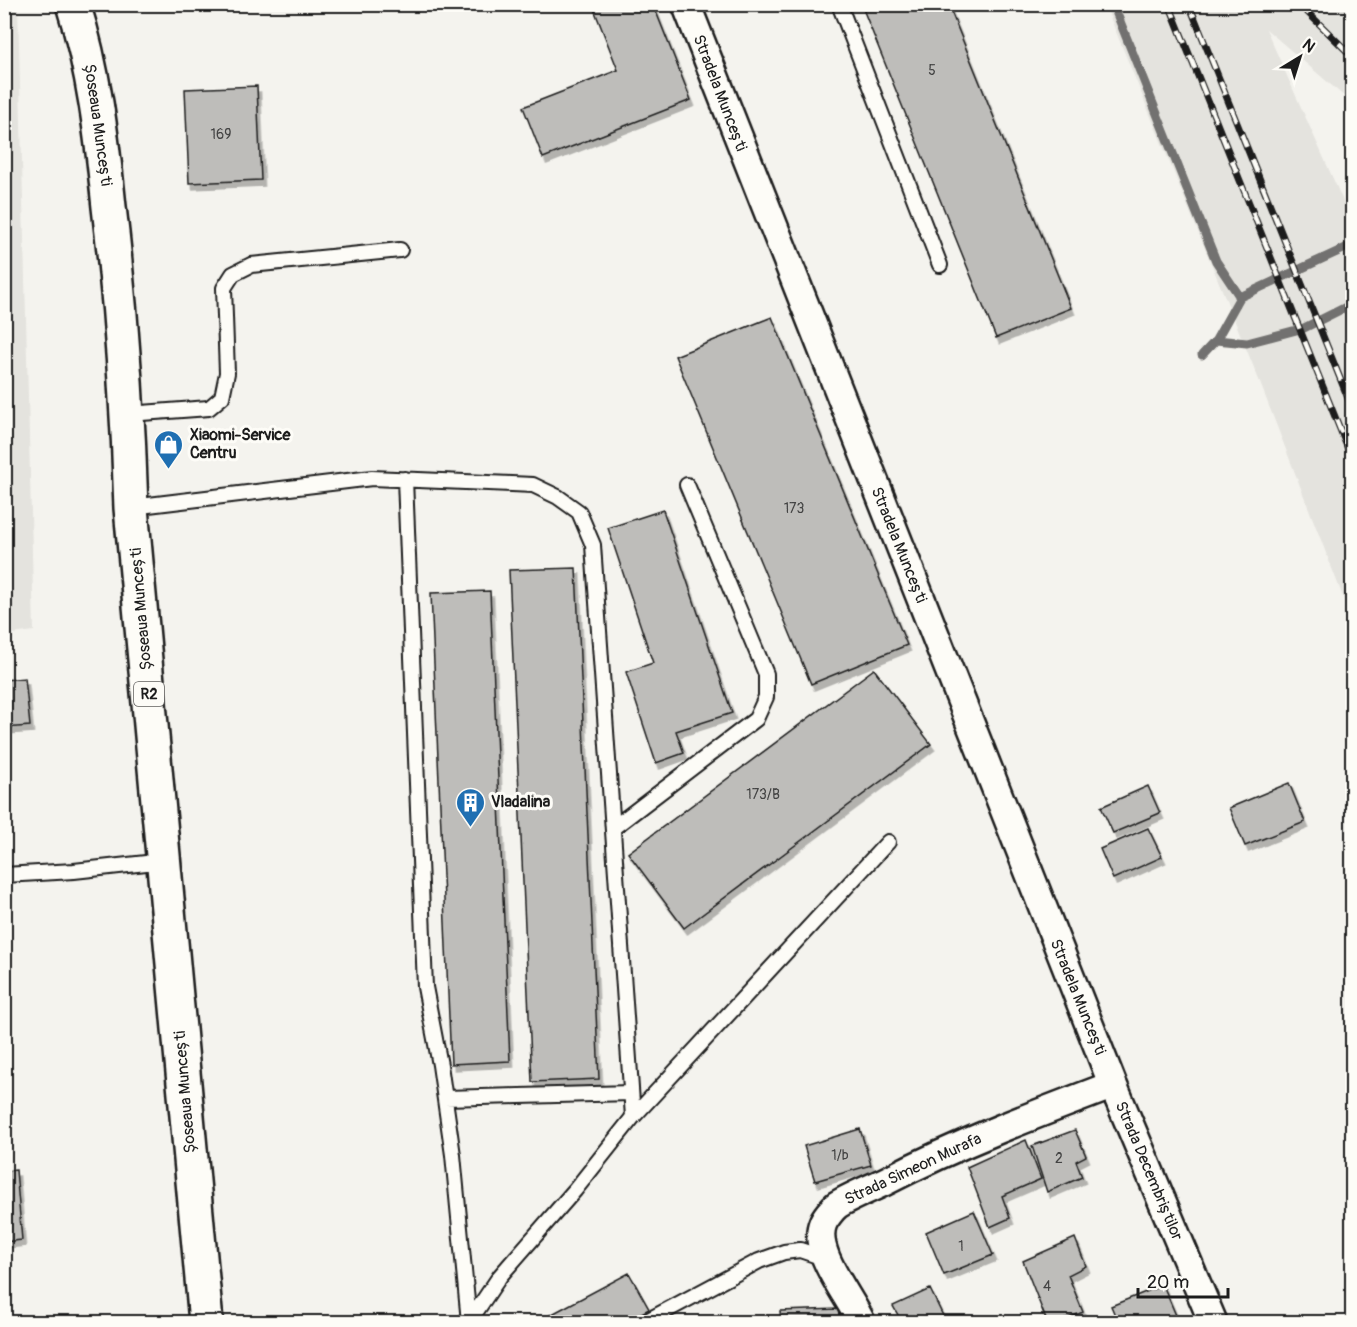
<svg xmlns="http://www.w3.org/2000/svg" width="1357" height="1327" viewBox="0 0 1357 1327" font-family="Pangolin,sans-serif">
<defs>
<filter id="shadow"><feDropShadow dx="3.5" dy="6" stdDeviation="0" flood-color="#0004"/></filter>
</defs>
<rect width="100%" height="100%" fill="#f4f3ee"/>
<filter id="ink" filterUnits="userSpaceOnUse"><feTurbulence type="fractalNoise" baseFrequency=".0167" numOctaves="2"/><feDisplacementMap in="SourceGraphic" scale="12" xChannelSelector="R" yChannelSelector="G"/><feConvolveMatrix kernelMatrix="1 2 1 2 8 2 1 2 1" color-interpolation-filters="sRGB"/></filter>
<g filter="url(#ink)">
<!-- built -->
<path fill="#e4e3de" d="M4 5H18L34 631 5 635Z
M1105 5H1352V103L1266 29 1352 221V620L1257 375Z"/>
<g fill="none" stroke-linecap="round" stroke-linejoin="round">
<!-- stream -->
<path stroke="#72716f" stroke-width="9" d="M1113 4 1216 261 1240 297 1352 245
M1216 340 1247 343 1304 328 1352 304
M1202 355 1216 340 1240 297"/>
</g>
<!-- building -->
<path fill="#bebdba" stroke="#1c1c1c" stroke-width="1.5" filter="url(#shadow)" d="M592 4H653L691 100 543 158 523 107 618 70Z
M861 4H948L1071 308 996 338Z
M257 86 261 180 189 183 185 89Z
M772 317 907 645 811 684 675 356Z
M663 510 732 713 676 731 684 753 656 763 626 672 653 663 608 528Z
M576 568 599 1079 532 1082 509 570Z
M490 591 510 1061 451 1064 431 593Z
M874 669 931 744 684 928 628 853Z
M25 678 30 726 4 728V680Z
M1289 783 1305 822 1245 846 1229 808Z
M1148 786 1160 813 1113 833 1101 807Z
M1148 828 1162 857 1113 879 1100 849Z
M860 1129 871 1165 815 1181 804 1146Z
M1075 1130 1086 1156 1076 1161 1082 1177 1047 1192 1032 1146Z
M1026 1140 1041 1179 1002 1196 1010 1218 990 1227 967 1167Z
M16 1170 22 1240 4 1242V1171Z
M974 1211 993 1255 944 1275 926 1232Z
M1075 1238 1086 1266 1068 1275 1083 1312 1059 1322H1047L1023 1261Z
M629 1273 649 1309 625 1322H537Z
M1163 1285 1178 1320 1172 1322H1118L1111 1306Z
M930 1289 946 1322H902L893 1306Z
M838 1309 840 1322H781L780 1311Z"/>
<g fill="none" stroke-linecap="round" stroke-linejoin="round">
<defs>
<path id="service" d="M839 4 940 265
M128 414 209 408 222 397 227 373 224 288 233 274 251 265 400 250
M405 479 425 987 440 1065 453 1155 469 1322
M132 507 372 478 533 485 558 497 579 512 593 545 633 1117
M613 828 756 719 766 697V674L687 485
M4 875 74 871 164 861
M445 1098 631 1093
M469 1322 500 1276 575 1190 633 1117 888 842
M645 1322 759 1261 784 1252 800 1250 824 1258"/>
<path id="minor" d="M686 4 1113 1085 1213 1322
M861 1322C850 1296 811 1252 823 1223 825 1218 832 1209 837 1205 849 1197 872 1188 886 1181 959 1143 1036 1114 1113 1085"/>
<path id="primary" d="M73 4C94 70 102 138 109 207 121 307 128 407 131 508L206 1322"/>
</defs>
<!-- service casing -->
<use href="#service" stroke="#1c1c1c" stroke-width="18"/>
<!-- minor casing -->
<use href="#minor" stroke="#1c1c1c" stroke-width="32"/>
<!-- primary casing -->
<use href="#primary" stroke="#1c1c1c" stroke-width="38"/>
<!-- service -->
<use href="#service" stroke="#fdfcf7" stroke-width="14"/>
<!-- minor -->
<use href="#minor" stroke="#fdfcf7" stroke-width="27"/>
<!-- primary -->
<use href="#primary" stroke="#fdfcf7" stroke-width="33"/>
<defs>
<path id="rail" d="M1169 4 1352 459
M1189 4 1352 408
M1299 4 1352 56"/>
</defs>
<!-- rail casing -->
<use href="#rail" stroke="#1c1c1c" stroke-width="7"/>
<!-- rail -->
<use href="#rail" stroke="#fdfcf7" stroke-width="4.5" stroke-dasharray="14" stroke-linecap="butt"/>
</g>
</g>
<!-- icons -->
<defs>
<symbol id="shop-pin" viewBox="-11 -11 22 30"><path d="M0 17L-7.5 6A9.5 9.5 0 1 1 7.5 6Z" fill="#1f6fb2" stroke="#fdfcf7"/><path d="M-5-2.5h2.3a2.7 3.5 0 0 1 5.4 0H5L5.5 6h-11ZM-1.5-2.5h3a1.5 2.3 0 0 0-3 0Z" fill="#fff"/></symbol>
<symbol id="building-pin" viewBox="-11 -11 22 30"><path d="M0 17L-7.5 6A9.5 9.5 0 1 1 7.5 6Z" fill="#1f6fb2" stroke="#fdfcf7"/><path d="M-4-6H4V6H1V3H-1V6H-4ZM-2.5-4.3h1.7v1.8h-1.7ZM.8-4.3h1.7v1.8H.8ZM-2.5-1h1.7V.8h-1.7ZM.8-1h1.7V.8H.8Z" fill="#fff"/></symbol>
</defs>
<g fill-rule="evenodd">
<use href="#shop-pin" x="152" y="428" width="33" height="45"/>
<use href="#building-pin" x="454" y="786" width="33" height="45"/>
</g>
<g text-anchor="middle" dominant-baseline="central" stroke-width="6" stroke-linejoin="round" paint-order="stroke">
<!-- number labels -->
<g font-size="14" fill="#444">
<text x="932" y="70">5</text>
<text x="221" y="134">169</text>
<text x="794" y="508">173</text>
<text x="763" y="794">173/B</text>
<text x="840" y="1155">1/b</text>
<text x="1059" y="1158">2</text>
<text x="961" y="1246">1</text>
<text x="1047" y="1286">4</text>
</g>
<!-- shield labels -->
<rect fill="#fdfcf7" stroke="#605f5e" stroke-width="1.5" x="134" y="682" width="30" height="24" rx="4.5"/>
<g font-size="15" font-weight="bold" fill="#1c1c1c">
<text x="149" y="694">R2</text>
</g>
<!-- street labels -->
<g font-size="16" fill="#1c1c1c" stroke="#fdfcf7">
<text transform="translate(720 93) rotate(69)">Stradela Muncești</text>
<text transform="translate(98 125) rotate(82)">Șoseaua Muncești</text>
<text transform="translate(899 545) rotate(68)">Stradela Muncești</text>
<text transform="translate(141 609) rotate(-95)">Șoseaua Muncești</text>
<text transform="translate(1078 997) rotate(68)">Stradela Muncești</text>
<text transform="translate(185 1092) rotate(-95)">Șoseaua Muncești</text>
<text transform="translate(913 1169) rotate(-25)">Strada Simeon Murafa</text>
<text transform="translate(1149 1171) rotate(67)">Strada Decembriștilor</text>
</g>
<!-- poi labels -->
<g font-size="16" font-weight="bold" fill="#1c1c1c" stroke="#fdfcf7" text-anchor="start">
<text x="190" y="435">Xiaomi-Service<tspan x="190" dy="18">Centru</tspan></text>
<text x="491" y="802">Vladalina</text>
</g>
</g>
<!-- margin -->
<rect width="1357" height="1327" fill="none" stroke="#fdfcf7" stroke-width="24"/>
<rect x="12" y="12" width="1333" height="1303" fill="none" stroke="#1c1c1c" stroke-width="2" filter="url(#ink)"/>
<!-- north arrow -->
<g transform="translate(1300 57) rotate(38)" stroke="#fdfcf7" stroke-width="4.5" paint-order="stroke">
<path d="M0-4.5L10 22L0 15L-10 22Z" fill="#1c1c1c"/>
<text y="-9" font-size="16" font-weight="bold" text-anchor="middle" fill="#1c1c1c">N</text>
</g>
<!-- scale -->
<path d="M1138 1288v9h90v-9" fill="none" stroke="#1c1c1c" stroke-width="3"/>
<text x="1147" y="1288" font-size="18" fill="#1c1c1c" stroke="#fdfcf7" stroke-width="4.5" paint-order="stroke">20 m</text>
</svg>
